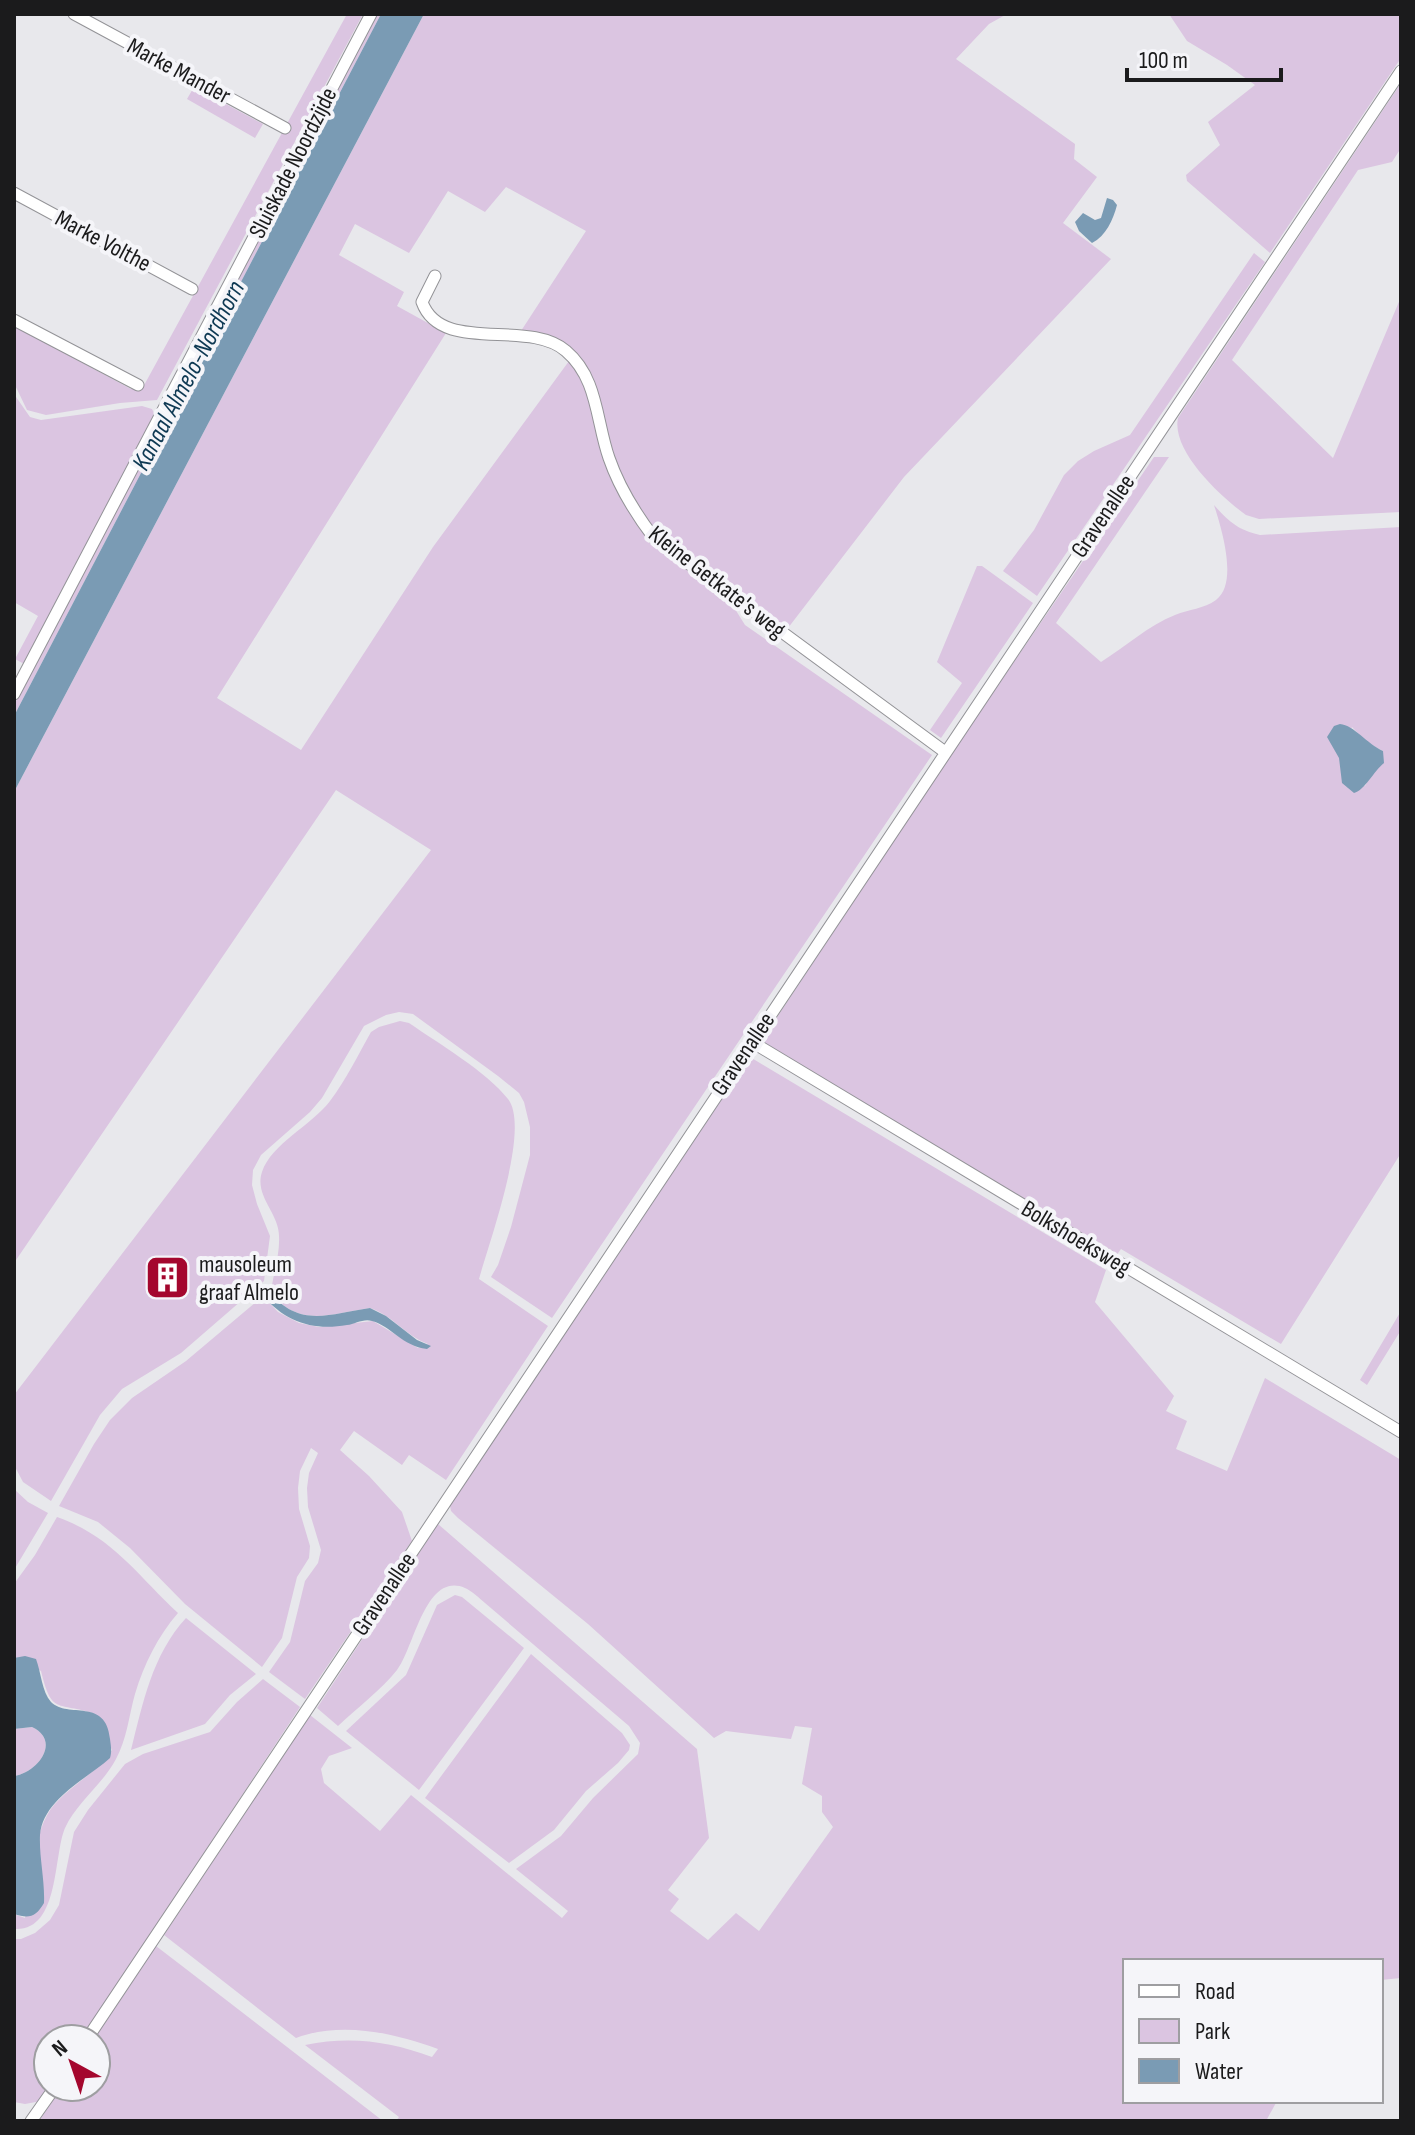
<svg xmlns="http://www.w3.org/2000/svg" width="1415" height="2135" viewBox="0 0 1415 2135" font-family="'Sofia Sans Condensed',sans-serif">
<rect width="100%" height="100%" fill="#e8e8ec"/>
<!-- green -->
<path fill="#dbc5e1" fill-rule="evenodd" d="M347 14H363L157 400 120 403 46 415 27 410 14 383V326L131 389H142Z
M375 14H381L14 716V705Z
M424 14H1007L989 24 956 59 1075 144 1074 159 1097 177 1063 223 1111 259 904 477 788 628 696 565 664 539 646 520 626 486 615 459 595 384 584 364 521 331 586 231 506 187 485 212 448 191 409 253 355 224 339 255 404 292 397 306 446 333 217 698 301 750 433 547 569 361C599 396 598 448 616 488 625 507 637 525 650 540L735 609 745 625 932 755 552 1318 491 1277 498 1265 511 1227 530 1155V1127L524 1102 519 1093 498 1076 413 1014 399 1012 386 1015 364 1026 322 1098 310 1112 261 1155 253 1170 252 1185 257 1204 270 1236 264 1281 181 1353 122 1389 100 1415 51 1501 23 1482 14 1465V1395L431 850 336 790 14 1263V792Z
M1169 14H1401V58L1270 253 1187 181 1186 175 1220 145 1208 122 1255 85 1227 65 1187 41Z
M1401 83V148L1392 162 1358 170 1232 360 1333 458 1401 297V512L1259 519 1246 515C1221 497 1171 451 1178 418Z
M194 87 263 124 255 138 187 99Z
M1254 253 1265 262 1037 596 1003 571 1034 530 1064 475 1078 461 1094 451 1130 435Z
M14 394 30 417 41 420 142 406 152 409 156 417 26 665 15 659 38 616 14 602Z
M1154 457H1169L1056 623 1101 662C1125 647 1149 625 1175 615 1189 609 1204 609 1216 600 1239 583 1221 527 1214 505 1228 521 1238 530 1260 535L1401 527V1153L1281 1344 1121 1249 1116 1256 772 1049 762 1040 947 760ZM1352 727 1366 742 1383 751 1365 786C1335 759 1337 765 1352 727Z
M977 566H982L1033 603 941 738 930 730 962 683 937 662Z
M400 1021 409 1023C438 1043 487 1072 508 1099 531 1128 489 1243 479 1279L548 1326 446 1480 409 1455 402 1465 354 1431 340 1450 369 1476 402 1512 412 1541 305 1699 269 1672 290 1642 305 1581 318 1563 321 1550 308 1507 307 1488 309 1473 318 1453 311 1448 300 1471 298 1488 299 1509 310 1546 309 1558 297 1577 282 1638 262 1667 185 1604 130 1548 98 1522 59 1506 94 1444 110 1420 132 1398 186 1361 263 1296 278 1312 299 1323 319 1327 373 1321 418 1348 428 1344C406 1336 392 1315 370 1308 328 1314 299 1329 268 1290L272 1285C275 1269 280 1251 279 1236 279 1213 254 1196 262 1172 271 1144 312 1125 330 1101 346 1080 358 1055 371 1032L379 1027Z
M750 1057 1106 1270 1095 1302 1174 1396 1166 1411 1187 1421 1176 1449 1227 1471 1265 1378 1401 1460V1978L1381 1980V1961H1125V2101H1277L1266 2121H396L399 2117 305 2045C350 2036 389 2041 432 2057L438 2049C394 2033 342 2021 296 2038L164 1935 310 1715 352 1748 329 1756 321 1769 324 1783 380 1831 411 1795 562 1918 568 1911 516 1869 561 1836 593 1798 638 1754 640 1743 629 1726 485 1603C479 1598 472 1591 465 1588 425 1571 414 1649 397 1670 381 1690 357 1708 338 1726L317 1708 438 1524 697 1749 709 1838 668 1890 679 1899 670 1911 708 1940 736 1913 759 1931 833 1827 822 1812V1796L802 1784 812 1728 795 1726 791 1739 726 1731 714 1738 588 1624 458 1518 451 1511 450 1506Z
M1401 1311V1330L1367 1385 1360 1380Z
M14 1489 28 1502 48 1513 14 1570Z
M57 1517C113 1537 136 1574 178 1613 158 1636 144 1664 135 1694 129 1715 127 1739 116 1759 103 1784 77 1802 65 1828 53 1856 60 1932 14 1929V1914L25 1918C30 1886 33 1829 54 1805 72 1784 97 1773 112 1750L95 1714C57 1701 52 1716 41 1671L14 1658V1584L35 1555Z
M455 1595 462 1597 524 1648 419 1790 346 1731 406 1675 437 1605Z
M186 1618 256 1674 230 1695 205 1724 131 1750C143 1703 152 1655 186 1618Z
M531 1654 622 1733 630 1745 629 1750 618 1763 586 1791 554 1830 509 1863 425 1798Z
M263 1679 300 1707 82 2039H48V2087H50L41 2101 25 2104 14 2102V1939H21L35 1933 50 1920 59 1905 74 1832 88 1810 125 1764 143 1754 210 1732 237 1702Z
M32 1727C62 1741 37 1773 14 1776V1729Z
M156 1946 186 1969 383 2121H39L62 2087H96V2039H94Z"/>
<!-- water -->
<path fill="#7a9bb4" d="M381 14H424L14 792V716Z
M1107 198 1113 200 1117 205C1113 220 1106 236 1092 243L1079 231 1075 222 1083 213 1095 220 1101 218Z
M1340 724C1354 725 1367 744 1383 751L1384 763C1373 772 1365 790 1354 793L1342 783 1339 758 1327 737 1334 726Z
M268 1290C299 1329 328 1314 370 1308L386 1316 417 1340 431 1346 427 1349C402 1346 391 1326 372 1321 364 1318 355 1324 347 1325 313 1331 286 1322 263 1296Z
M25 1656 36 1659C41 1672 42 1692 51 1702 68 1719 106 1697 110 1739 111 1747 112 1751 110 1758 87 1779 43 1799 40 1835 39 1857 45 1880 44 1903 36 1917 29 1919 14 1914V1776C37 1773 62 1741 32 1727L14 1729V1658Z"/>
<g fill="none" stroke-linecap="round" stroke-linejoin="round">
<defs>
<path id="street" d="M74 14 285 128
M14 193 192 289
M435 276 422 302C441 355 528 318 566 351 598 378 596 421 609 458 619 487 635 513 654 538L945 752
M14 320 138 385
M14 694 371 14
M752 1042 1401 1432
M87 2039 1401 71
M31 2121 55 2087"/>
</defs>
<!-- street casing -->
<use href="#street" stroke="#939397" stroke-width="13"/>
<!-- street -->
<use href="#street" stroke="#fff" stroke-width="11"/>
</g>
<!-- icons -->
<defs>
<symbol id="building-square" viewBox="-11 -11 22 22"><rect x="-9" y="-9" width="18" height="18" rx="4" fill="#a4072e" stroke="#f5f5f9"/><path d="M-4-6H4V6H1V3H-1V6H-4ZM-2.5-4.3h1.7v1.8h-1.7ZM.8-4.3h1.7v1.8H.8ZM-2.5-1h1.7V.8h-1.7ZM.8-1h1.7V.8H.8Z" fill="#fff"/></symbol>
</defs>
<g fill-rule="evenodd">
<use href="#building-square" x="142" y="1252" width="51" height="51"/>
</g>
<g text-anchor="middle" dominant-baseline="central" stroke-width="8" stroke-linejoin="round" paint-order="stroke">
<!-- street labels -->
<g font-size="24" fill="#1b1b1c" stroke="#f5f5f9">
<text transform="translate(179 71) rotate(28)">Marke Mander</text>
<text transform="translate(293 163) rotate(-63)">Sluiskade Noordzijde</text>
<text transform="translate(103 241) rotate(28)">Marke Volthe</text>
<text transform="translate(1103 516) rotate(-56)">Gravenallee</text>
<text transform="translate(717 582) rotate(38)">Kleine Getkate's weg</text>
<text transform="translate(743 1054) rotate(-56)">Gravenallee</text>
<text transform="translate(1076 1238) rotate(31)">Bolkshoeksweg</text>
<text transform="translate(384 1594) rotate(-56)">Gravenallee</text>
</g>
<!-- poi labels -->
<g font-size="24" fill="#1b1b1c" stroke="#f5f5f9" text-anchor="start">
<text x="199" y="1264">mausoleum<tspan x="199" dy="28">graaf Almelo</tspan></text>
</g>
<!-- water labels -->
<g font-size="26" font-style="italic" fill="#0e3953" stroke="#f5f5f9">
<text transform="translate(189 376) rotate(-62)">Kanaal Almelo-Nordhorn</text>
</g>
</g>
<!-- border -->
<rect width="1415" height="2135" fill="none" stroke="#1b1b1c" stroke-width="32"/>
<!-- legend -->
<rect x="1123" y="1959" width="260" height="144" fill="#f5f5f9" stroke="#9e9ea1" stroke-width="2"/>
<rect x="1139" y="1985" width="40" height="12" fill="#ffffff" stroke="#9e9ea1" stroke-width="2"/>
<text x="1195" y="1999" font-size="24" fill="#1b1b1c">Road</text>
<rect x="1139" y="2019" width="40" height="24" fill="#dbc5e1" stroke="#9e9ea1" stroke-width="2"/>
<text x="1195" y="2039" font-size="24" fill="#1b1b1c">Park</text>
<rect x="1139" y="2059" width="40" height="24" fill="#7a9bb4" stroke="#9e9ea1" stroke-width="2"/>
<text x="1195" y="2079" font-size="24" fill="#1b1b1c">Water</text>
<!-- north arrow -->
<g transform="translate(72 2063) rotate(320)"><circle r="38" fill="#f5f5f9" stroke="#9e9ea1" stroke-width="2"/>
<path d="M0-6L14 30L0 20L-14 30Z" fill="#a4072e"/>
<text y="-12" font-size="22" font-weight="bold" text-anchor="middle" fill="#1b1b1c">N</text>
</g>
<!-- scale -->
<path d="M1127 68v12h154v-12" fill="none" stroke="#1b1b1c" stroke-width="4"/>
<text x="1139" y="68" font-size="24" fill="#1b1b1c" stroke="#f5f5f9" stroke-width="6" paint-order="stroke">100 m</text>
</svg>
